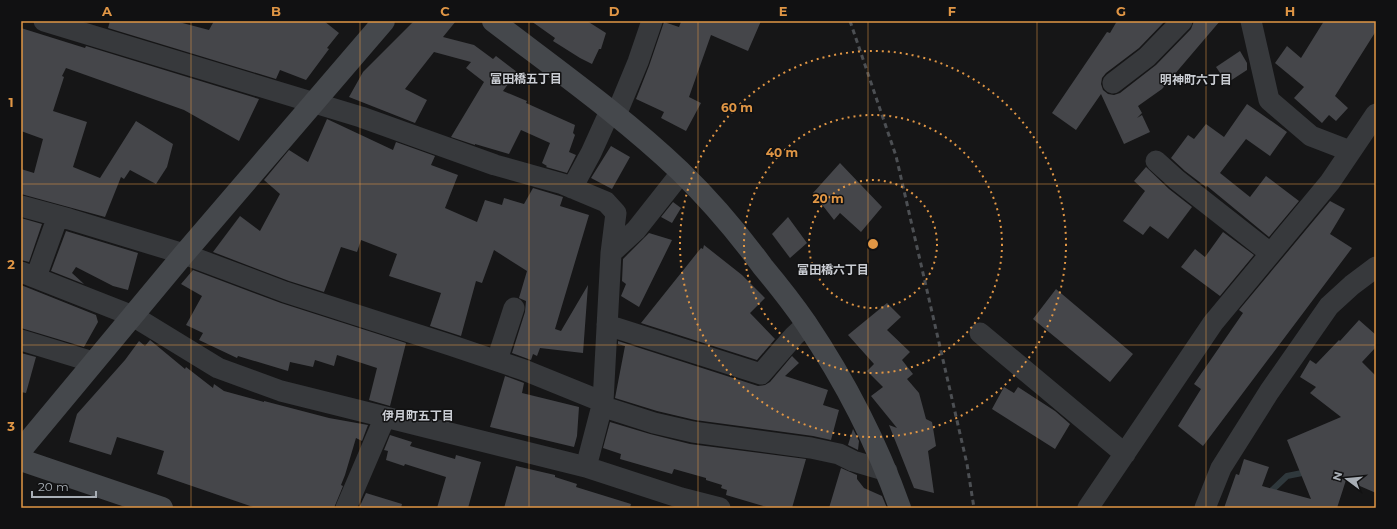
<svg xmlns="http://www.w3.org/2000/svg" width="1397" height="529" viewBox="0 0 1397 529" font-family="Montserrat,'Noto Sans JP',sans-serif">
<rect width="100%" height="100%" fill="#161617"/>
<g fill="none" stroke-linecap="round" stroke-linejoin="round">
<!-- stream -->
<path stroke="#2f383c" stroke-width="6" d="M1268 494 1287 476 1307 472"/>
</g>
<!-- building -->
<path fill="#45464a" d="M110 21H175L209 30 214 21H324L339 33 327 48 329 49 306 80 280 70 276 79 108 28Z
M414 21H456L443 37 474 45 493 59 496 56 517 72 503 91 527 101 526 103 575 125 573 133 575 135 569 152 576 155 567 173 546 167 547 166 542 163 550 143 521 130 509 154 475 144V145L451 137 484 82 466 68 471 62 434 52 405 89 427 100 415 123 349 97 363 72Z
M531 21H587L606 33 601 49H599L592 64 580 58 553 41 555 38Z
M677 21H761L748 51 711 35 689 97 701 103 686 131 661 118 664 112 636 99 649 66 664 22 679 27 681 22Z
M1117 21H1165L1139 48 1106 73 1102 78 1101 84 1103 90 1108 94 1114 95 1120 93 1156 65 1191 29 1194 21H1220L1162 89 1138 106 1142 113 1137 118 1142 115 1150 132 1124 144 1101 94 1076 130 1052 113 1107 32 1110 33Z
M1324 21H1376V31L1335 96 1348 108 1336 121 1329 115 1322 123 1294 98 1304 87 1275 63 1287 46 1301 58Z
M21 28 85 48 86 46 259 99 239 141 184 110 66 68 62 76 64 77 53 111 87 122 73 167 100 178 136 121 173 144 167 167 156 184 130 170 124 179 121 177 105 217 21 194V169L34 173 43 139 21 131Z
M1240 51 1247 63V70L1227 83 1216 67Z
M1247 104 1287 132 1270 156 1246 139 1220 173 1250 197 1266 176 1299 201 1269 237 1207 186 1206 187 1185 171 1171 158 1188 135 1194 139 1206 124 1224 137Z
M327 119 393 150 396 142 435 156 431 165 458 175 445 208 477 222 485 200 502 205 504 198 524 204 533 188 563 197 560 206 589 215 555 329 561 331 588 285 583 353 540 348 537 356 533 354 531 360 512 353 525 312 526 301 519 298 527 271 494 250 482 283 476 281 461 336 430 326 441 293 389 276 397 254 361 240 357 252 341 247 324 292 289 281 213 252 240 216 260 231 280 194 264 180 289 150 308 162Z
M611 146 630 157 612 189 591 178Z
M840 163 882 207 861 232 840 213 834 220 813 193Z
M1146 167 1169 189 1192 207 1168 239 1150 226 1143 235 1123 221 1145 191 1134 181Z
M1330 201 1345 209 1330 234 1352 248 1203 446 1178 426 1201 389 1194 384 1243 313 1239 310Z
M673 202 681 208 672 223 661 217Z
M788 217 807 243 790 258 772 234Z
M21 218 42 224 29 262 21 260Z
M66 231 138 253 128 290 113 286 76 267 72 273 84 284 51 271Z
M1223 232 1254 255 1220 296 1181 267 1195 249 1205 257Z
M649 233 672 240 639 307 621 296 626 284 622 281 623 259Z
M704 245 742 275 765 298 750 313 775 339 757 360 641 323 701 248 703 249Z
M193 270 281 303 406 343 390 406 369 400 377 368 337 355 334 366 315 360 313 367 290 362 288 371 238 356 237 358 199 340 203 333 186 325 202 296 181 284Z
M21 285 96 315 98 322 84 347 21 328Z
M1056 289 1133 354 1110 382 1033 319Z
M887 303 901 317 887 330 910 352 902 360 913 374 907 379 919 393 926 419 932 422 936 446 928 451 934 493 914 488 889 425 897 428 871 396 883 387 867 371 874 364 848 335Z
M1359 320 1376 335V347L1362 362 1376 376V493L1346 480 1337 508H1224L1236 474 1239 475 1244 459 1269 467 1262 486 1311 499 1287 440 1341 417 1310 393 1316 387 1300 377 1310 360 1316 364 1339 340 1340 341Z
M150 340 185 369 186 367 213 388 214 384 224 391 264 402V401L329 418 368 425 362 441 356 438 345 475 341 485 343 486 334 508H256L157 474 164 451 117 437 111 455 69 442 77 414 125 360 139 341 145 346Z
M618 341 758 386 765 385 770 382 792 356 799 363 785 376 828 390 823 405 839 410 831 440 813 436 695 420 657 411 615 398 625 346 618 344Z
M21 353 36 357 26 393 21 392Z
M505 376 524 383 522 393 579 407 577 436 574 447 490 427Z
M1004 387 1014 393 1018 387 1055 411 1070 424 1055 449 992 409Z
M610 422 650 434 690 444 806 459 792 508H770L726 495 727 490 721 488 722 485 706 480V478L674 469 672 474 620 459 621 454 603 448Z
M853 429 859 441 858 450 848 445Z
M390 435 412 442 410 446 455 459 456 455 481 462 468 508H437L446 477 405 464 404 466 386 460 388 451 384 450Z
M516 466 555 475V477L577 484 576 487 631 504 630 508H504Z
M841 468 857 475V479L864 488 882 496 887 508H829Z
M366 493 402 504 401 508H359Z"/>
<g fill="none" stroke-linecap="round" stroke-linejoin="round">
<!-- street -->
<path stroke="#37393c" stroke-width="21" d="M1251 21 1269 100 1311 136 1350 151
M1113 83 1147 57 1182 21
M616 115 638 62 652 21
M1156 161 1177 180 1270 253
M572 188 591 153 610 111
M21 206 69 219 184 254 285 292 450 345 524 370 603 402 611 253 616 213 606 202 563 184 495 165 361 117 44 21
M611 253 636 230 681 173
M21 272 133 316 218 368 281 391 586 467 681 498 720 508
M36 277 58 216
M607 325 761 374 794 336 807 324
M980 333 1125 454
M21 340 93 362
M497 360 514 308
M601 406 654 423 693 432 811 448 839 454 853 461 887 471
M586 467 603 402
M346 508 385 417
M1088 508 1213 323 1330 182 1376 114
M1205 508 1221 468 1269 392 1329 306 1352 285 1376 267"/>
<!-- secondary -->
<path stroke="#45484c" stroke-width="22" d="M493 21C557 70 622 116 680 171 711 201 738 233 763 267 778 285 793 304 806 323 845 381 877 443 900 508
M21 450 184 254 384 21
M21 460 162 508"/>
<!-- rail -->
<path stroke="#4c4f53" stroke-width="3" stroke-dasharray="5 4" stroke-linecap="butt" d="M850 21 896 156 967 464 974 508"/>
</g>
<!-- grid -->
<path fill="none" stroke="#e09645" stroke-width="1" stroke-opacity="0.55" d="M191 21V508M360 21V508M529 21V508M698 21V508M868 21V508M1037 21V508M1206 21V508M21 184H1376M21 345H1376"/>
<!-- distance rings -->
<g fill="none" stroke="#e09645" stroke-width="2" stroke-dasharray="2 4">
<circle cx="873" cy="244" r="64"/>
<circle cx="873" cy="244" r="129"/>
<circle cx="873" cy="244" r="193"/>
</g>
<g text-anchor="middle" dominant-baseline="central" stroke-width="3" stroke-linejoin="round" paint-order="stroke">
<!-- neighbourhood labels -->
<g font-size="12" font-weight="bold" fill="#cacdd3" stroke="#111112">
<text x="526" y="78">富田橋五丁目</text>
<text x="1196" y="79">明神町六丁目</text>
<text x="833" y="269">富田橋六丁目</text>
<text x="418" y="415">伊月町五丁目</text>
</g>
</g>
<circle cx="873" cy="244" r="6" fill="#e09645" stroke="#111112" stroke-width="2"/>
<g font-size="12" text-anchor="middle" font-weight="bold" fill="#e09645" stroke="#111112" stroke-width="3" stroke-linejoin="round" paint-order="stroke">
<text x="737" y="112">60 m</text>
<text x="782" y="157">40 m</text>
<text x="828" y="203">20 m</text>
</g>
<!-- border -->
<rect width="1397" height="529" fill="none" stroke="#111112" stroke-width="44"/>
<!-- north arrow -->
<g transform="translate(1347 479) rotate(286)" stroke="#111112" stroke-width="3" paint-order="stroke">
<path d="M0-3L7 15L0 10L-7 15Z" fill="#a9afb6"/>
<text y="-6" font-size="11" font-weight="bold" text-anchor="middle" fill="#a9afb6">N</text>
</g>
<!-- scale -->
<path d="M32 491v6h64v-6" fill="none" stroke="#a9afb6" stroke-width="2"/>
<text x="38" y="491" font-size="12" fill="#a9afb6" stroke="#111112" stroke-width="3" paint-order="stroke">20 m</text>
<rect x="22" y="22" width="1353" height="485" fill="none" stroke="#e09645" stroke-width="1.5"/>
<g font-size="13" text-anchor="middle" font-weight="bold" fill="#e09645">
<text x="107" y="16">A</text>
<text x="276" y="16">B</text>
<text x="445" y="16">C</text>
<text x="614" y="16">D</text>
<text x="783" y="16">E</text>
<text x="952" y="16">F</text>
<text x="1121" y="16">G</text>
<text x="1290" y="16">H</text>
<text x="11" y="107">1</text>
<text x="11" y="269">2</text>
<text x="11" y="431">3</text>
</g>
</svg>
